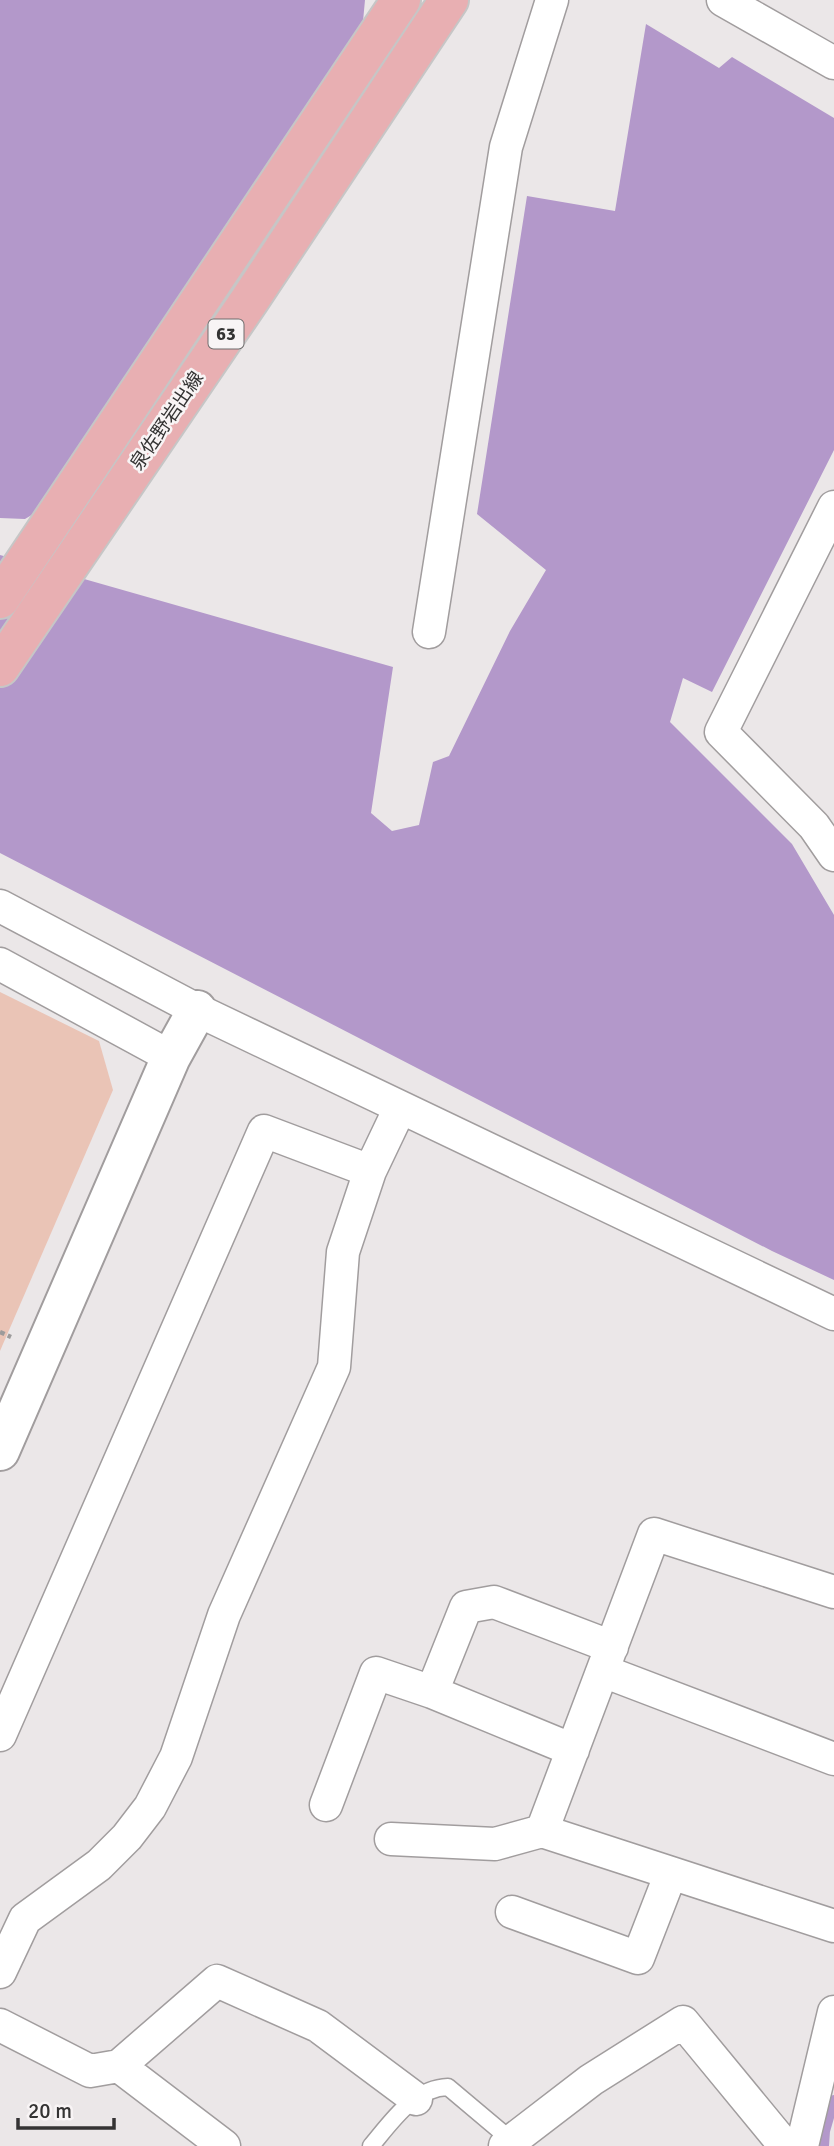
<svg xmlns="http://www.w3.org/2000/svg" width="834" height="2146" viewBox="0 0 834 2146" font-family="Signika,'Noto Sans JP',sans-serif">
<rect width="100%" height="100%" fill="#ebe7e8"/>
<!-- green -->
<path fill="#eac4b6" d="M0 992 99 1041 113 1090 0 1351Z"/>
<!-- water -->
<path fill="#b398ca" d="M0 0H365L362 32 60 498 25 519 0 518Z
M646 24 719 68 732 57 834 118V450L712 692 683 678 670 722 792 844 834 915V1280L772 1251 0 853V555L393 667 371 813 392 831 419 825 433 762 449 756 510 631 546 570 477 514 527 196 615 211Z"/>
<g fill="none" stroke-linecap="round" stroke-linejoin="round">
<!-- stream -->
<path stroke="#b398ca" stroke-width="10" d="M824 2146 825 2131 834 2100"/>
<defs>
<path id="service" d="M371 2146C392 2121 414 2088 448 2087L511 2140"/>
<path id="minor" d="M723 0 834 63
M834 507 721 732 814 826 834 855
M429 632 506 147 552 0
M0 906 197 1010 834 1314
M0 964 171 1057
M834 1592 654 1534 542 1831 834 1926
M603 1671 834 1759
M432 1692 466 1607 494 1602 612 1647
M0 1735 264 1131 370 1171 400 1108
M326 1805 376 1673 432 1692 573 1750
M391 1839 495 1844 542 1831
M512 1912 638 1958 671 1873
M0 1972 25 1919 99 1865 127 1837 150 1807 176 1757 224 1615 334 1367 343 1252 370 1171
M0 2025 90 2071 119 2066 224 2146
M119 2066 217 1981 318 2026 416 2099
M505 2146 591 2080 683 2022 781 2141 794 2146
M802 2146 834 2012"/>
<path id="tertiary" d="M0 1451 171 1057 197 1010"/>
<path id="primary" d="M0 599 401 0
M0 667 249 301 449 0"/>
</defs>
<!-- service casing -->
<use href="#service" stroke="#a19d9e" stroke-width="19"/>
<!-- minor casing -->
<use href="#minor" stroke="#a19d9e" stroke-width="35"/>
<!-- tertiary casing -->
<use href="#tertiary" stroke="#a19d9e" stroke-width="42"/>
<!-- primary casing -->
<use href="#primary" stroke="#c6c6c6" stroke-width="42"/>
<!-- path -->
<path stroke="#9d9b9b" stroke-width="4.5" stroke-dasharray="5 3.5" stroke-linecap="butt" d="M0 1332 11 1337"/>
<!-- service -->
<use href="#service" stroke="#fff" stroke-width="16"/>
<!-- minor -->
<use href="#minor" stroke="#fff" stroke-width="32"/>
<!-- tertiary -->
<use href="#tertiary" stroke="#fff" stroke-width="38"/>
<!-- primary -->
<use href="#primary" stroke="#e8afb2" stroke-width="38"/>
</g>
<g text-anchor="middle" dominant-baseline="central" stroke-width="5" stroke-linejoin="round" paint-order="stroke">
<!-- shield labels -->
<rect fill="#f8f4f5" stroke="#6f6d6d" stroke-width="2" x="208.5" y="319.5" width="35" height="29" rx="5"/>
<g font-size="18" font-weight="bold" fill="#343333">
<text x="226" y="334">63</text>
</g>
<!-- street labels -->
<g font-size="19" fill="#343333" stroke="#f8f4f5">
<text transform="translate(167 421) rotate(-56)">泉佐野岩出線</text>
</g>
</g>
<!-- scale -->
<path d="M18 2118v10h96v-10" fill="none" stroke="#343333" stroke-width="3.5"/>
<text x="28" y="2118" font-size="21" fill="#343333" stroke="#f8f4f5" stroke-width="5" paint-order="stroke">20 m</text>
</svg>
